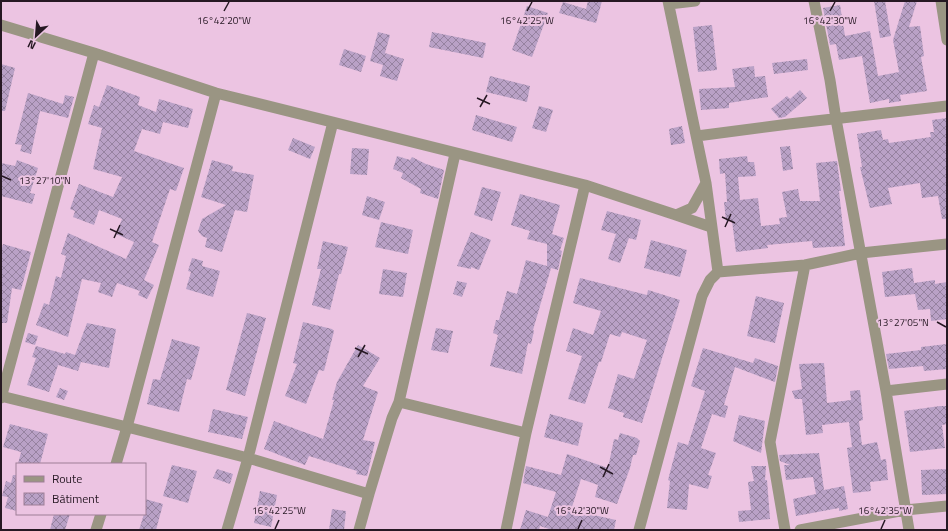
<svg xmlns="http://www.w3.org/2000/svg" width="948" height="531" viewBox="0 0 948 531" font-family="'Titillium Web',sans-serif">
<defs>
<pattern id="building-cross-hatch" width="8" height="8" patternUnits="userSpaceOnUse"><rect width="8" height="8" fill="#b9a1c6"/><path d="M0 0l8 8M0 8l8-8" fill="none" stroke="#9682a0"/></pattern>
</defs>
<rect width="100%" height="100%" fill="#ecc4e2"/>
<!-- building -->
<path fill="url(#building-cross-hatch)" d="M588 1H602L596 23 559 13 563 2 586 9Z
M874 1H885L891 36 880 38Z
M905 1H917L909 27 920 26 924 56 921 57 927 91 900 95 901 101 889 103V99L870 103 862 56 839 60 836 44 830 45 823 8 840 5 845 36 870 31 878 76 899 72 893 40Z
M527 6 548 13 532 57 512 50Z
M712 25 717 70 698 72 693 27Z
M378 32 390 35 385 53 404 59 397 81 380 76 383 65 370 61Z
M432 32 486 43 483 58 429 47Z
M344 49 366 56 361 72 339 65Z
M807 59 808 70 774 74 772 63Z
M1 64 15 68 5 111H1Z
M754 66 755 77 765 76 768 97 729 103V108L701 110 699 89 735 87 732 69Z
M490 76 530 86 527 102 486 92Z
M107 85 140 97 138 105 156 112 159 99 193 109 188 128 163 122 160 134 142 129 134 151 184 168 176 191 170 189 152 242 159 245 144 280 154 285 147 299 138 295 140 291 117 283 112 297 98 292 101 283 82 279 68 337 36 325 44 303 49 305 56 276 61 278 66 256 61 254 68 233 126 259 134 242 116 234 122 219 99 210 94 225 73 217 75 211 70 209 79 184 113 197 122 177 93 169 102 128 88 124 94 105 99 107Z
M800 90 807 98 785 117 779 118 771 109 787 96 790 99Z
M28 93 63 104 65 95 74 97 68 118 40 111 31 154 20 151 22 145 15 144Z
M539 106 553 110 546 132 532 128Z
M476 115 517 127 512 142 472 130Z
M947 118V219H942L938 196 922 198 920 183 888 188 892 204 870 208 860 167H862L857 134 881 130 883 140 888 139 889 143 931 137 930 132H934L932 120Z
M682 126 685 143 671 145 669 129Z
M293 138 315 147 310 159 288 150Z
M790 146 793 169 783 171 780 147Z
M352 148 369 149 367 175 350 174Z
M397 156 410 160 412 157 426 164 444 170 438 199 420 193 421 189 401 178 403 173 393 169Z
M747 156 748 162H754L756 176 738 177 740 200 758 198 761 226 780 224 779 218 787 217 782 192 798 189 800 201H820L816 163 837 161 841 191H839L845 246 813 248 812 241 767 245 768 248 736 252 732 221H726L724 202H727L725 173 720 174 719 159Z
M17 160 38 168 30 193 35 194 32 204 1 196V163L15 166Z
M212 160 233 166 232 171 254 175 247 212 235 210 222 252 205 247 207 238 202 236 198 231 202 219 226 205 201 197Z
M482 187 501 192 492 221 474 215Z
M520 194 560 205 552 234 564 238 560 250 562 251 558 270 551 268 533 330 534 331 531 344 528 343 522 374 490 366 498 335 493 333 496 320H499L507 291 517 294 526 260 547 266V244L527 239 530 231 511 225Z
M367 196 385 202 379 220 362 215Z
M607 211 641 220 636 240 629 238 620 263 608 259 616 234 601 230Z
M381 222 413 230 408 254 375 247Z
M471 232 491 240 479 270 471 267V269L457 266Z
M651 240 687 250 680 277 644 268Z
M323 241 348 247 341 274H339L330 310 312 305 321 269H317Z
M3 244 31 252 21 290 12 288 7 323H1V252Z
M192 258 203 261 202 266 220 271 213 297 186 289 191 272 188 271Z
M912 268 914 283 935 280V284L947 282V319L931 321 930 309 918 310 915 294 885 297 882 272Z
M383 269 407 273 403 297 379 294Z
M580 278 647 295 648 290 680 300 642 423 623 417 624 413 608 408 618 374 634 379 647 340 622 332 620 337 610 334 601 362H599L585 404 568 399 582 356 566 351 573 328 593 335 601 311 573 303Z
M457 281 467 283 462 297 453 294Z
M756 296 784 303 775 343 747 336Z
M247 313 266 318 245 396 226 390Z
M303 322 332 329 334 331 324 371 319 370 306 404 285 396 297 364 293 363Z
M87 323 116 329 109 368 81 362 78 371 58 365 49 392 27 385 36 358 32 357 36 346 65 354 66 352 75 355Z
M436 328 453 331 448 353 431 350Z
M28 333 38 336 35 345 25 342Z
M172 339 200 347 191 380 187 379 179 412 147 404 153 379 160 380Z
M947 344V369L924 371 923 366 889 369 886 354 921 350V347Z
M358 345 380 358 363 386 378 392 363 440 375 442 367 476 356 474 357 471 309 456 305 465 264 449 274 421 323 439 334 400H332L337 382Z
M703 348 753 363 755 358 778 366 775 382 735 367 724 405 728 406 725 418 712 414 701 448 716 453 708 475 712 476 708 489 689 484 687 510 667 508 670 481 668 480 678 442 688 445 705 391 691 386Z
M824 363 827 403 851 400 850 391 860 390 863 420 859 421 862 445 877 442 881 460 886 459 888 480 870 482 871 491 853 493 847 448 852 447 849 422 822 425 823 433 806 435 802 399H795L792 391 802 389 799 364Z
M60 388 68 391 64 400 56 397Z
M940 406H947V424L942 425 945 448 910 452 904 411Z
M213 409 248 417 242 439 208 432Z
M550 414 583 423 578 446 544 437Z
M739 415 765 421 761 453 733 441Z
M10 424 48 434 40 464H18L21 452 3 447Z
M620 433 637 438 640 441 636 455H633L630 468 617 504 595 497 598 485 581 479 571 510 616 520 614 530H552L540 526 539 530H520L526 510 548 517 556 492 523 483 526 466 561 475 567 454 608 468 614 439 618 440Z
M819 453 824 490 844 486 848 509 839 511V508L796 516 793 499 816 494 813 477 786 480 784 465H790L780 461 779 455Z
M172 465 197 471 188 503 163 496Z
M751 466H766L765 480H767L770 519 739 522 738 511 751 510 748 482 754 481Z
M217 469 233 474 230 484 213 478Z
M947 469V494L922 495 921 470Z
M13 475H17V511L5 508 8 497 2 496 6 481 11 483Z
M260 491 277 495 271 527 254 523Z
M145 499 163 504 156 530H139L144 514H145Z
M332 509 346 511 344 530H329Z
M54 514H70L65 530H50Z"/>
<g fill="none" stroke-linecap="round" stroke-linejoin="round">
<!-- street -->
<path stroke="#9a9583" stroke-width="11" d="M814 1 830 80 836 119 886 391 909 530
M941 1 947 40
M669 4 695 1
M1 25 94 53 216 93 585 185 676 215 692 208 706 183
M697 136 789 124 947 106
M676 215 711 227
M718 272 805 265 861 253 947 244
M886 391 947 384
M1 396 127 427 248 458 369 494
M1 398 94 53
M399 402 526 433
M116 464 127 427 216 93
M96 530 101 514
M227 530 248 458 333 122
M359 530 369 494 392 418 399 402 455 154
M506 530 526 433 585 185
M639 530 702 296 710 280 718 272 706 183 668 1
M785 530 770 442 805 265
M800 530 905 510 947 506"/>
</g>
<!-- ticks -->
<path fill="none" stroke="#261823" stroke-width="1.5" d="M224 11 229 2M527 11 532 2M830 11 835 2M477 98 490 104M480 107 487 95M2 176 11 180M722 217 735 223M725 227 731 214M110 229 123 235M114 238 120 225M937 322 946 327M355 348 368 354M358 357 365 345M600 467 613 474M603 477 609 464M275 529 279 520M578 529 582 520M881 529 885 520"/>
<g font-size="10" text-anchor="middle" fill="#261823" stroke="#ecc4e2" stroke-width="4" stroke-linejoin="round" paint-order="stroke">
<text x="224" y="24">16°42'20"W</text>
<text x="527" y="24">16°42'25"W</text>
<text x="830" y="24">16°42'30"W</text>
<text x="45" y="184">13°27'10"N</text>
<text x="903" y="326">13°27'05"N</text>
<text x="279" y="514">16°42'25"W</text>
<text x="582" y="514">16°42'30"W</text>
<text x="885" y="514">16°42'35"W</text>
</g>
<!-- border -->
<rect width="948" height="531" fill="none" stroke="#261823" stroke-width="4"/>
<!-- legend -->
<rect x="16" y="463" width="130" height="52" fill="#ecc4e2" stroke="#9d7f96"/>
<rect x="24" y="476" width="20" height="6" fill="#9a9583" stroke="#9d7f96"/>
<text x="52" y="483" font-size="12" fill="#261823">Route</text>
<rect x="24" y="493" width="20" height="12" fill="url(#building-cross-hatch)" stroke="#9d7f96"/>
<text x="52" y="503" font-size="12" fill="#261823">Bâtiment</text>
<!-- north arrow -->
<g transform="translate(36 36) rotate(206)" stroke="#ecc4e2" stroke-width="3" paint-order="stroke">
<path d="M0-3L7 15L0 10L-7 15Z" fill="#261823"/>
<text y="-6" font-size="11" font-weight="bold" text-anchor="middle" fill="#261823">N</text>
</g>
</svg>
